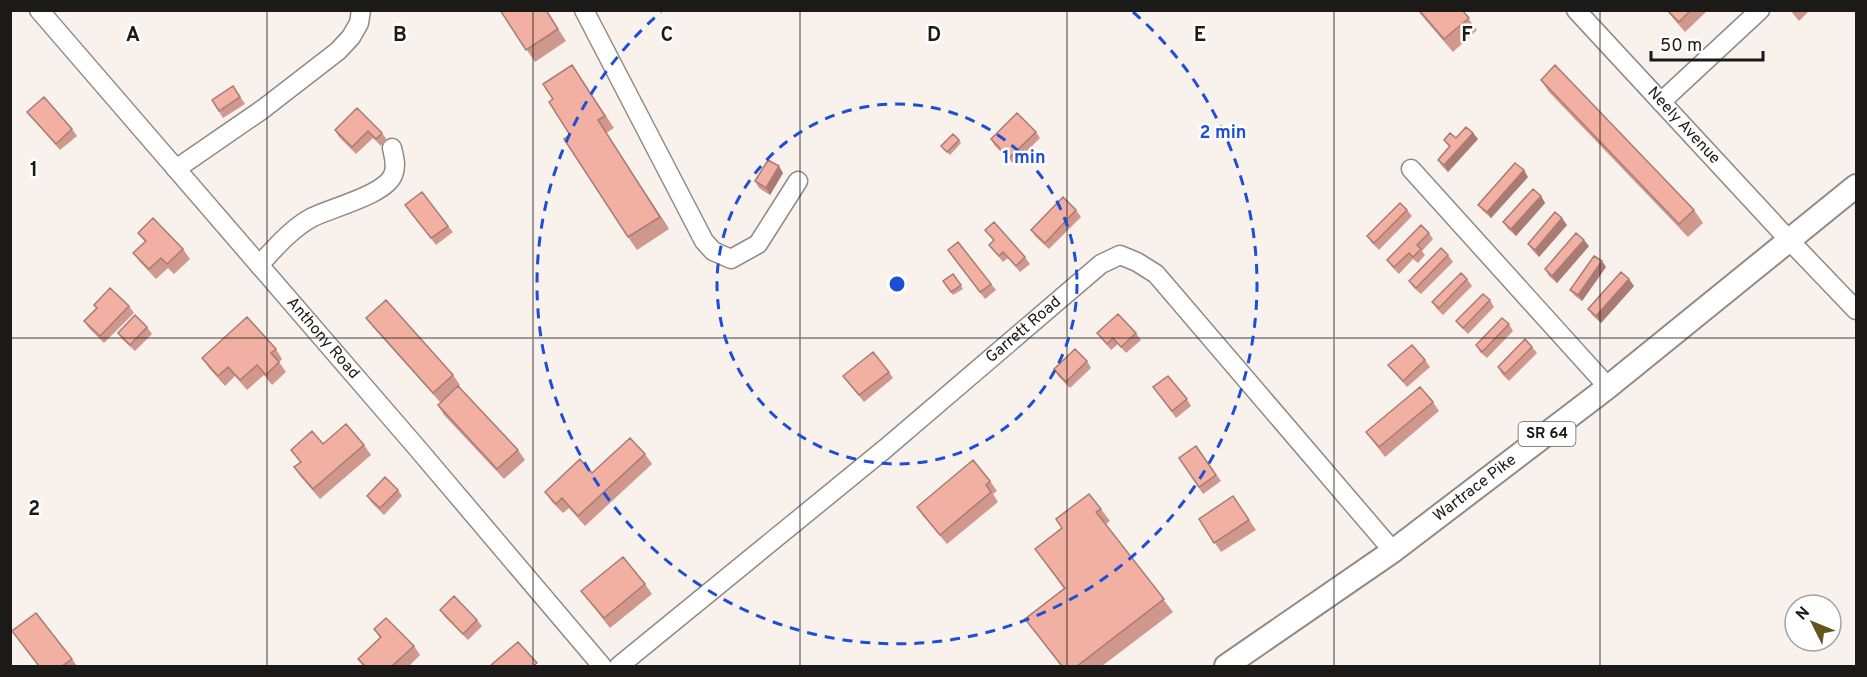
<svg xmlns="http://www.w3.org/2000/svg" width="1867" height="677" viewBox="0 0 1867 677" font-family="Overpass,sans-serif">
<rect width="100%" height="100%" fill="#f9f1ec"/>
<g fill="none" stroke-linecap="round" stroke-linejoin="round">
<defs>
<g id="minor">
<path id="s1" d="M39 10 418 449 602 666"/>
<path d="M584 10 704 241 713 251 731 259 758 244 798 181"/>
<path id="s2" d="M1576 10 1789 240 1856 310"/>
<path d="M1661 102 1760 10"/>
<path d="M176 169 263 109 338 51 351 37 359 23 361 10"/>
<path d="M1411 169 1608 387"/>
<path d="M259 265C275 248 291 229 311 218 330 208 385 195 393 175 397 166 394 157 392 148"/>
<path id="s3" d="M619 666 886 448 1101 264 1120 255 1137 262 1156 274 1393 551"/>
</g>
<g id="major">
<path id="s4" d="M1226 666 1393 551 1608 387 1856 186"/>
</g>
</defs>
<!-- minor casing -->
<use href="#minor" stroke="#918a85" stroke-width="21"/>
<!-- major casing -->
<use href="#major" stroke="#918a85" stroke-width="26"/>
<!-- minor -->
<use href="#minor" stroke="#fff" stroke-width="18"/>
<!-- major -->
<use href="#major" stroke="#fff" stroke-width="22"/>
</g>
<!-- wall -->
<path fill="#d0978c" d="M500 10H546L566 41 535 62Z
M1417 10H1462L1477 30 1453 52Z
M1666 10H1708L1685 32Z
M1790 10H1810L1799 21Z
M572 65 614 128 606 133 669 229 637 250 628 237 570 135 553 99Z
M1541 80 1694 210 1703 223 1688 237 1549 92Z
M233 86 245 104 223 118 212 100Z
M357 108 382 133 387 140 381 146 373 138 356 154 339 137 335 130Z
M27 112 72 129 77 136 60 150Z
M1036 132 1040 138 1014 164 995 146 991 139Z
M1473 133 1478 139 1448 172 1442 166 1438 160 1449 147 1444 140 1456 138Z
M959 140 961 143 950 155 941 146Z
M783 173 770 195 759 188 755 181Z
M1528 177 1491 218 1483 211 1478 205Z
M1541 196 1545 203 1516 236 1508 229 1503 222Z
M1076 210 1081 217 1049 249 1036 237 1031 230Z
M1407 210 1412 216 1379 250 1371 242 1367 236Z
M410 212 448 226 453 232 436 245Z
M1567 225 1539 257 1533 251 1528 244Z
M985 230 1025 257 1030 264 1020 272 1008 258 1003 262 989 245 994 241Z
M138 233 183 249 190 259 174 274 168 268 156 279 140 262 133 253 145 242Z
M1429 233 1433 239 1422 251 1425 255 1418 263 1413 259 1399 274 1392 267 1387 260Z
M1589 246 1557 283 1549 276 1545 269Z
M1448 255 1453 262 1421 294 1414 288 1409 281Z
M952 256 991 284 996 290 985 299Z
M1606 267 1582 301 1575 296 1570 290Z
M953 274 963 289 953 295 943 281Z
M1467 279 1472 286 1443 315 1437 309 1432 302Z
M1634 286 1601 323 1593 316 1588 309Z
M1490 300 1494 307 1468 334 1461 327 1456 321Z
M94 305 129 306 134 313 104 343 89 328 84 321 97 309Z
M366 318 453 375 460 385 440 402 373 327Z
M1509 324 1513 331 1487 358 1480 352 1476 345Z
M147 327 152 334 135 351 122 339 118 333Z
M1097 333H1136L1141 340 1126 353 1118 344 1111 350Z
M1532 347 1537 353 1509 381 1502 374 1498 367Z
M276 349 282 359 279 362 286 372 272 385 264 375 247 390 235 376 225 386 209 368 202 358Z
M1425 360 1430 367 1407 387 1388 365Z
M1087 361 1091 368 1070 388 1058 376 1054 369Z
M889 372 893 378 864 402 843 376Z
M1153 387 1187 399 1191 406 1176 418Z
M1433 402 1439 411 1385 457 1366 432Z
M438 405 518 450 525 460 504 479 444 415Z
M364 445 371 455 320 499 301 477 294 467 300 462 291 450Z
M1196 446 1221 481 1203 494 1179 458Z
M645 454 652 464 585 526 569 508 563 513 552 502 545 492 592 473Z
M990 481 997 491 993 494 998 502 947 544 924 517 917 507Z
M398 490 402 496 384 515 372 503 367 496Z
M1233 496 1256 530 1221 552 1199 519Z
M1101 509 1110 521 1106 524 1173 612 1102 666H1061L1025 619 1064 589 1035 549Z
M645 584 652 594 610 628 581 591Z
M440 610 477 620 482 626 468 640 445 617Z
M374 629 414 646 420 655 409 666H363L358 659 380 638Z
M12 631 72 659 77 666H39Z"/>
<!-- shaded-wall -->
<path fill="#a97b72" d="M598 120 606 133 669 229 660 217Z
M1473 133 1478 139 1448 172 1444 165Z
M779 166 783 173 770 195 766 188Z
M1524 170 1528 177 1491 218 1487 212Z
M1541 196 1545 203 1516 236 1511 229Z
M1562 218 1567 225 1539 257 1535 250Z
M1584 240 1589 246 1557 283 1552 276Z
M1602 261 1606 267 1582 301 1578 295Z
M1629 279 1634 286 1601 323 1596 316Z"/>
<!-- building -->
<path fill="#f2b0a3" stroke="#a97b72" stroke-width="1.5" d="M500 10H546L558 29 526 50Z
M1419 10H1462L1469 18 1444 39Z
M1667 10H1691L1679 22Z
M572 65 605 116 598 120 660 217 628 237 564 139 570 135 549 102 553 99 543 84Z
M1555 65 1694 210 1679 224 1541 80Z
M233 86 240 97 219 111 212 100Z
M44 97 72 129 56 144 27 112Z
M357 108 382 133 376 139 368 131 352 147 335 130Z
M1017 113 1036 132 1009 158 991 139Z
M1466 127 1473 133 1444 165 1438 160 1450 146 1444 140 1450 133 1456 138Z
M953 134 959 140 947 152 941 146Z
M768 160 779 166 766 188 755 181Z
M1515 163 1524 170 1487 212 1478 205Z
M1533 189 1541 196 1511 229 1503 222Z
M422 192 448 226 431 238 405 205Z
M1063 197 1076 210 1045 243 1031 230Z
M1400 203 1407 210 1374 243 1367 236Z
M1555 212 1562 218 1535 250 1528 244Z
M153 218 183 249 167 264 161 258 149 269 133 253 146 241 138 233Z
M994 222 1025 257 1016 266 1003 252 999 256 989 245 994 240 985 230Z
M1421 225 1429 233 1417 245 1421 249 1413 257 1409 253 1394 267 1387 260Z
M1576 233 1584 240 1552 276 1545 269Z
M958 242 991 284 980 292 948 250Z
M1441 248 1448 255 1416 288 1409 281Z
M1594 256 1602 261 1578 295 1570 290Z
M1621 272 1629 279 1596 316 1588 309Z
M1461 273 1467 279 1439 308 1432 302Z
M953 274 961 285 951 292 943 281Z
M110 288 129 306 100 336 84 321 97 308 94 305Z
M1483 294 1490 300 1463 328 1456 321Z
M386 300 453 375 433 393 366 318Z
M1118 314 1136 333 1121 347 1113 338 1107 344 1097 333Z
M135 315 147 327 130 345 118 333Z
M247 317 276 349 271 353 279 362 266 375 257 365 240 380 228 367 218 376 202 358Z
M1502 318 1509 324 1482 352 1476 345Z
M1525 339 1532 347 1505 374 1498 367Z
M1412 345 1425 360 1403 381 1388 365Z
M1075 349 1087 361 1066 382 1054 369Z
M873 352 889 372 859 395 843 376Z
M1168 376 1187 399 1172 411 1153 387Z
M458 386 518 450 497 469 438 405Z
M1420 387 1433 402 1379 447 1366 432Z
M346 424 364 445 313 489 294 467 301 462 291 450 312 431 323 444Z
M630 438 645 454 578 516 562 498 556 504 545 492 580 459 592 473Z
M1196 446 1216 475 1199 487 1179 458Z
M973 460 990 481 986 485 991 492 940 535 917 507Z
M385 477 398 490 380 508 367 496Z
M1089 494 1101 509 1096 512 1164 599 1077 666H1062L1025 619 1065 588 1035 549 1062 528 1056 519Z
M1233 496 1249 520 1214 543 1199 519Z
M623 557 645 584 604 618 581 591Z
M454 596 477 620 463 634 440 610Z
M36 613 72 659 62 666H39L12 631Z
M386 618 414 646 392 666H365L358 659 381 637 374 629Z
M518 642 537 663 533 666H490Z"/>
<!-- grid -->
<path fill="none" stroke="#1c1a18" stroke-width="1.5" stroke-opacity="0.55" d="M267 10V666M533 10V666M800 10V666M1067 10V666M1334 10V666M1600 10V666M10 338H1856"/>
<!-- distance rings -->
<g fill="none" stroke="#1d4ed8" stroke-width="3" stroke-dasharray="10 8">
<circle cx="897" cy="284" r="180"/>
<path d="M1133 12A360 360 0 1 1 661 12"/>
</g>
<g text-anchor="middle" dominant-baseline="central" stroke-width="5" stroke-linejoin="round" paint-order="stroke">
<!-- shield labels -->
<rect fill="#fff" stroke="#605f5d" stroke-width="1.5" x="1518.5" y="422" width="57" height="24" rx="4.5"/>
<g font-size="15" font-weight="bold" fill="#1c1a18">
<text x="1547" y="434">SR 64</text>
</g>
<!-- street labels -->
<g font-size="16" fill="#1c1a18" stroke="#fff">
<text stroke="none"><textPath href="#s2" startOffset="158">Neely Avenue</textPath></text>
<text stroke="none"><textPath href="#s3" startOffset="526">Garrett Road</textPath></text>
<text stroke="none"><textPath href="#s1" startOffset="434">Anthony Road</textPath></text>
<text stroke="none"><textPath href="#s4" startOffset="306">Wartrace Pike</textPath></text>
</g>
</g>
<g font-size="20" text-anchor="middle" font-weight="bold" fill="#1c1a18" stroke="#fff" stroke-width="5" stroke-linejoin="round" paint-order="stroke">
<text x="133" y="41">A</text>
<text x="400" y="41">B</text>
<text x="667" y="41">C</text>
<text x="934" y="41">D</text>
<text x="1200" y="41">E</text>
<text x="1467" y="41">F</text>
<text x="34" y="176">1</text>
<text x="34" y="515">2</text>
</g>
<circle cx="897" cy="284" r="9" fill="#1d4ed8" stroke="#fff" stroke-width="3"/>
<g font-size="18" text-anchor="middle" font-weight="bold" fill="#1d4ed8" stroke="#fff" stroke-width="5" stroke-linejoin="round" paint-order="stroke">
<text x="1223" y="138">2 min</text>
<text x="1024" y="163">1 min</text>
</g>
<!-- border -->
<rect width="1867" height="677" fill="none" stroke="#1c1a18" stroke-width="24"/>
<!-- north arrow -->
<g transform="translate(1813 623) rotate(313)"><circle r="28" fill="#ffffff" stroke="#a4a3a3" stroke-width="1.5"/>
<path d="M0-4.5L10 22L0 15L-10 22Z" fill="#635522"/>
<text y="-9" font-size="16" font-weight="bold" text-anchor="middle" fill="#1c1a18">N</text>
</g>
<!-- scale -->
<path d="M1651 51v9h112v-9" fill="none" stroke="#1c1a18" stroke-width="3"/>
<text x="1660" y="51" font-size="18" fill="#1c1a18" stroke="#ffffff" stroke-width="4.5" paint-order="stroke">50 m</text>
</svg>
